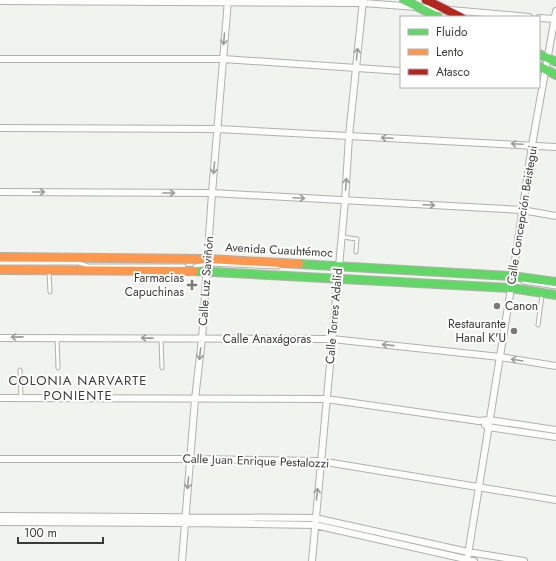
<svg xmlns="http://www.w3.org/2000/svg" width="556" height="561" viewBox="0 0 556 561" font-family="Jost,sans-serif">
<rect width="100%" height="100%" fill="#f1f3ee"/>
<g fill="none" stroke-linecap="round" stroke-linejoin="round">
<defs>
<path id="lane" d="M342 237 357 239 356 252
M0 263H79L88 266H184
M208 264 278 267
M195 266 208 264
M49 272 50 292
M523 282 556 287
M538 325 542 295
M57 337 58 368
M161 339 162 368
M20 370 21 398"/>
<path id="street" d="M0 1 363 3 417 7 529 17
M539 18 556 19
M0 59H223L401 71
M0 128 218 129 556 147
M0 192 212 193 522 210 556 216
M0 338 332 339 500 357 556 366
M0 398 326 399 479 421 489 420 556 430
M485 425 488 427 556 437
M0 459H190L320 461 556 500
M0 516 315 518 468 552 524 561
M0 522 185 523 315 525 474 561
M182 561 195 399 202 339 212 193 228 0
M312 561 345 201 349 136 363 0
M467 561 511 288 532 145 556 11"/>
<path id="fast" d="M404 0 438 17
M539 54 556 62
M539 66 556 75
M299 264 512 276 556 282
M194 271 511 288 556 295"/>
<path id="slow" d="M0 257 208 259 299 264
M0 270 194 271"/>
<path id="jam" d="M426 0 461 17"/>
</defs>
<!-- lane casing -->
<use href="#lane" stroke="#b0b1ad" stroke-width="5"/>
<!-- street casing -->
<use href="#street" stroke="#b0b1ad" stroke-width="8"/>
<!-- fast casing -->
<use href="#fast" stroke="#b0b1ad" stroke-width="10"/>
<!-- slow casing -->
<use href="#slow" stroke="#b0b1ad" stroke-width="10"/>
<!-- jam casing -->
<use href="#jam" stroke="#b0b1ad" stroke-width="10"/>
<!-- lane -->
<use href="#lane" stroke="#fdfdfc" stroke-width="3"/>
<!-- street -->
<use href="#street" stroke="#fdfdfc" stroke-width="6"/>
<!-- fast -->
<use href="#fast" stroke="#63d668" stroke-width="8"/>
<!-- slow -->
<use href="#slow" stroke="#ff974d" stroke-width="8"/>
<!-- jam -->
<use href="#jam" stroke="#b3261e" stroke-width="8"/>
</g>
<!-- one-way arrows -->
<defs><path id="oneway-shaft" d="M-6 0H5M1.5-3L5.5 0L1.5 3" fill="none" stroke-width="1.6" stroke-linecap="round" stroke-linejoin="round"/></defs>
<g stroke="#9c9c9a">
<use href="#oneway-shaft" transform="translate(224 39) rotate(95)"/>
<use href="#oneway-shaft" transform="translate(357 54) rotate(-84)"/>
<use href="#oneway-shaft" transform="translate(387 138) rotate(-177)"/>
<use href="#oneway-shaft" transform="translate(517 144) rotate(-177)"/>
<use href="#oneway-shaft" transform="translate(214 168) rotate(95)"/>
<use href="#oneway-shaft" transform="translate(346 184) rotate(-86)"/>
<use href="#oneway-shaft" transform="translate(39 192)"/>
<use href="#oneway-shaft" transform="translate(169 193)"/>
<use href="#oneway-shaft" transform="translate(299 198) rotate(3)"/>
<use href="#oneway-shaft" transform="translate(429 205) rotate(3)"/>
<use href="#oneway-shaft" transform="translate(17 337) rotate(179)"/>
<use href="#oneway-shaft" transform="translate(147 338) rotate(-179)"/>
<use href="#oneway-shaft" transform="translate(388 345) rotate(-174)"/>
<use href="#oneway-shaft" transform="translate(200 354) rotate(97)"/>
<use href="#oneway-shaft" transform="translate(517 360) rotate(-171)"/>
<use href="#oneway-shaft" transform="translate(188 483) rotate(95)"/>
<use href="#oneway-shaft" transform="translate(317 494) rotate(-85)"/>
</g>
<!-- markers -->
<g fill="#7a7b78" stroke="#fff" stroke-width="1.5">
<path d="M190 279h4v4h4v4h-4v4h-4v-4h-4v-4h4z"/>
<circle cx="497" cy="306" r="4"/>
<circle cx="514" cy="331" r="4"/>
</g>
<g text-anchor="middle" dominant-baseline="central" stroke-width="4" stroke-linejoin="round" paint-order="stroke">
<!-- street labels -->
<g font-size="12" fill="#3a3b38" stroke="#fff">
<text transform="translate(522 215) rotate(-81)">Calle Concepción Beistegui</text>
<text transform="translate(279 250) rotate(3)">Avenida Cuauhtémoc</text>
<text transform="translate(206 281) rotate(-86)">Calle Luz Saviñón</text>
<text transform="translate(334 316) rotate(-85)">Calle Torres Adalid</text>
<text x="267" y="339">Calle Anaxágoras</text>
<text transform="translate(256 461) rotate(2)">Calle Juan Enrique Pestalozzi</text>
</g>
<!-- poi labels -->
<g font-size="12" fill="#3a3b38" stroke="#fff" text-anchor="end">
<text x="184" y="278">Farmacias<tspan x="184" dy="14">Capuchinas</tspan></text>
<text x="505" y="306" text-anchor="start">Canon</text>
<text x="506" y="324">Restaurante<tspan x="506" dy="14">Hanal K'U</tspan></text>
</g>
<!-- neighbourhood labels -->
<g font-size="13" letter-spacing="1" fill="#3a3b38" stroke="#fff">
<text x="78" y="380">COLONIA NARVARTE<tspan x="78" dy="15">PONIENTE</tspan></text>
</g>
</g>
<!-- legend -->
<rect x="400" y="16" width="140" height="72" fill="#ffffff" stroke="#b0b1af"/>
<rect x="408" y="29" width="20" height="6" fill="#63d668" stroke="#b0b1af"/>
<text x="436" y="36" font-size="12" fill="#3a3b38">Fluido</text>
<rect x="408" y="49" width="20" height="6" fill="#ff974d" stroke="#b0b1af"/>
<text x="436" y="56" font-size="12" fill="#3a3b38">Lento</text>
<rect x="408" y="69" width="20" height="6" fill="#b3261e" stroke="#b0b1af"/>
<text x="436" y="76" font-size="12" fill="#3a3b38">Atasco</text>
<!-- scale -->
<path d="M18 537v6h85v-6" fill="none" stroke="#3a3b38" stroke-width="2"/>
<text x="24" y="537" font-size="12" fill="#3a3b38" stroke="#ffffff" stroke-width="3" paint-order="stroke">100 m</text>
</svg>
